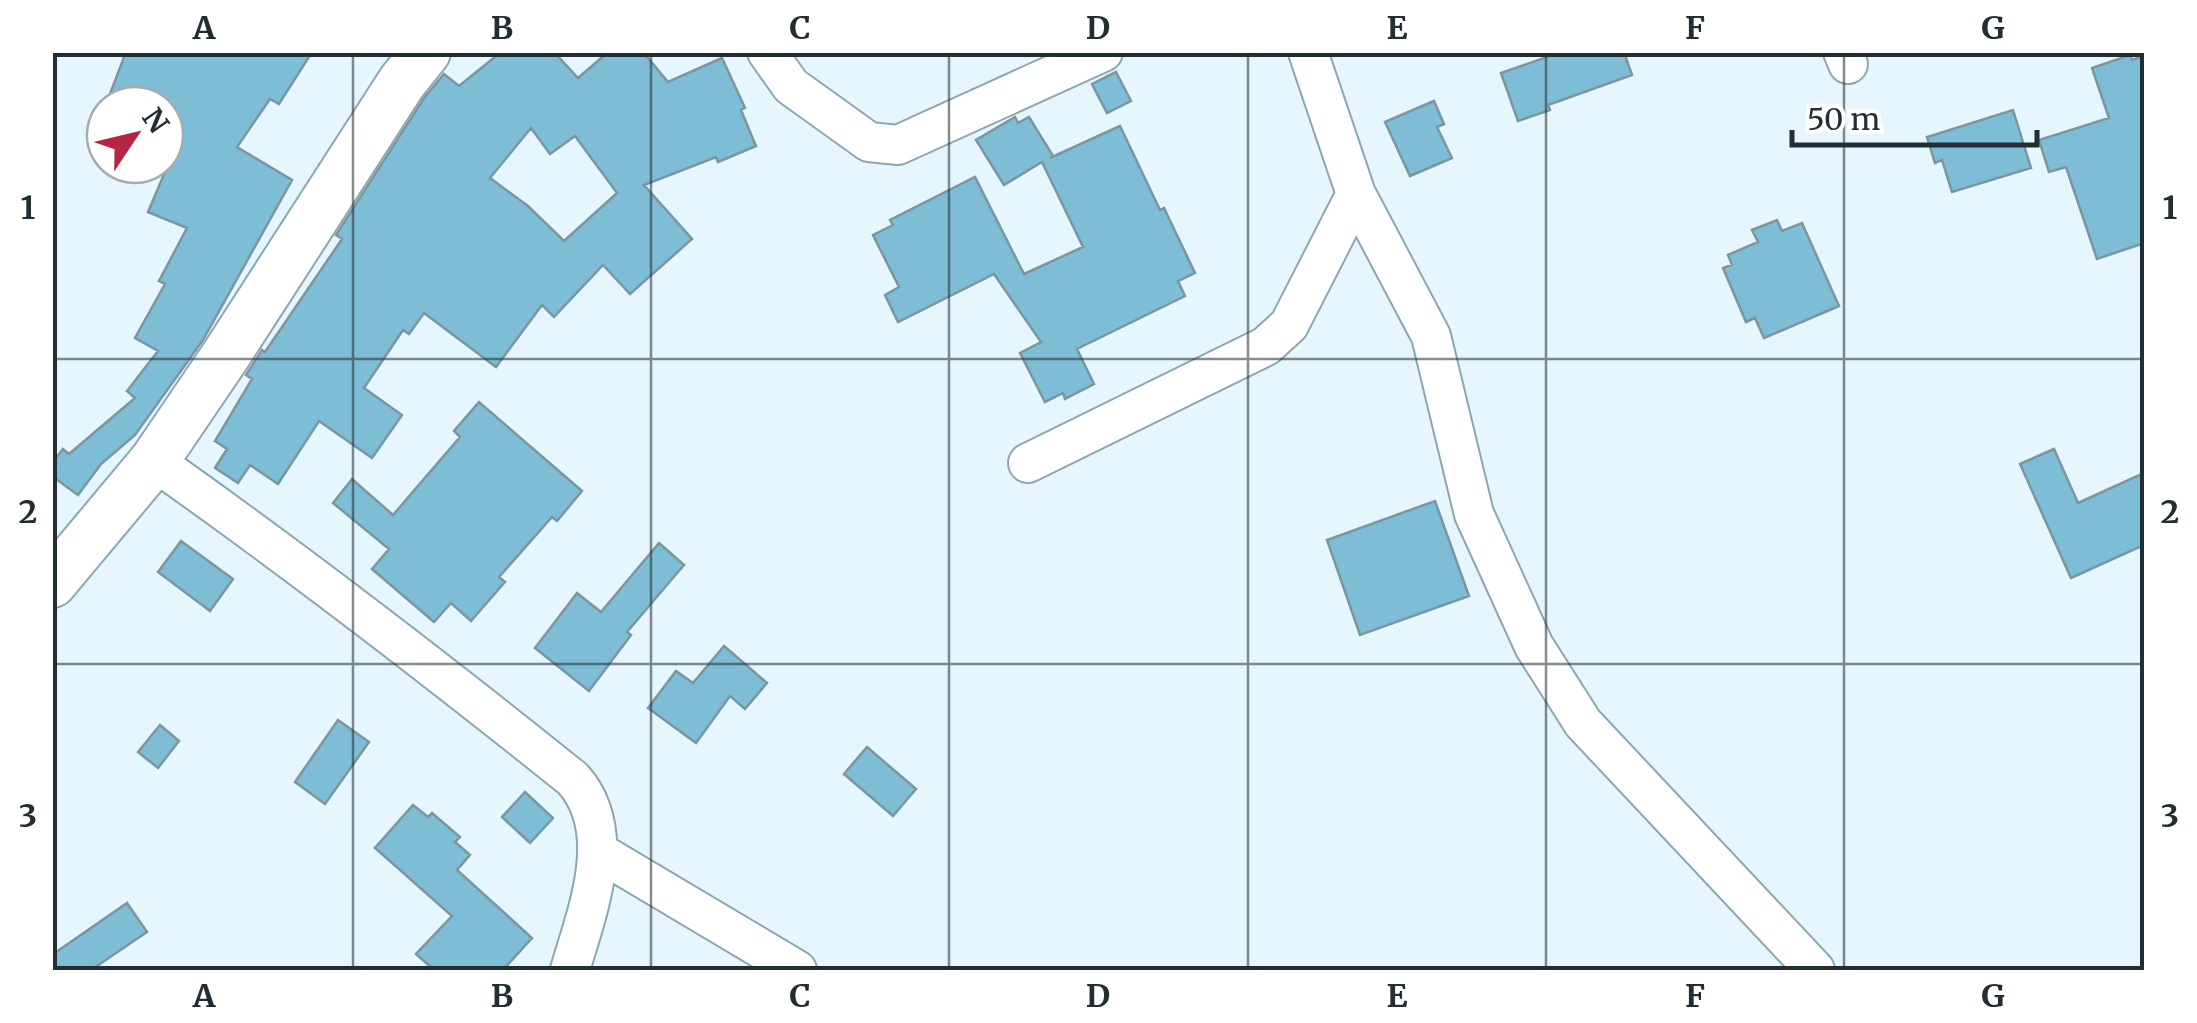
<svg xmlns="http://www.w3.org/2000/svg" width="2197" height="1023" viewBox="0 0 2197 1023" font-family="Merriweather,serif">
<rect width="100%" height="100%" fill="#e5f6fe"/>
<!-- building -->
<path fill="#7dbdd6" stroke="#7b96a1" stroke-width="2.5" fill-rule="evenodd" d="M126 52H312L279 104 270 99 237 147 292 180 203 340 135 435 101 464 78 495 52 476V463L63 449 69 454 135 398 127 391 158 351 135 338 165 284 159 281 187 228 148 212 165 172V105H124L108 99Z
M501 52H554L578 78 608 52H643L668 82 722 58 745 108 741 110 756 146 718 162 716 157 644 185 692 239 630 294 603 265 554 317 542 305 496 367 424 313 409 334 403 330 364 388 402 415 372 458 319 421 278 484 250 465 238 483 215 468 227 449 215 441 252 379 246 375 262 350 265 352 342 239 336 235 424 98 444 74 459 86ZM531 128 550 154 575 136 617 193 564 241 528 206 490 178Z
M1561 52H1624L1632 75 1548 105 1550 110 1518 121 1501 73Z
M2130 55 2132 60 2144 56V243L2097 259 2066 167 2049 172 2039 140 2109 118 2092 68Z
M1116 72 1131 101 1107 113 1092 84Z
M1434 101 1444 124 1437 127 1452 158 1410 176 1385 122Z
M2013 110 2031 168 1952 192 1942 160 1935 163 1927 137Z
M1015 117 1018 123 1029 117 1053 156 1050 158 1120 126 1160 210 1164 208 1195 273 1178 281 1185 296 1077 349 1094 384 1065 399 1063 393 1045 402 1020 353 1041 342 994 274 898 322 885 295 899 287 873 235 893 225 890 220 975 177 1024 274 1083 247 1042 162 1004 185 976 140Z
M1777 220 1782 231 1802 223 1839 306 1764 338 1755 318 1746 322 1723 268 1732 265 1728 255 1758 242 1752 230Z
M479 402 582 491 557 521 552 517 499 577 505 582 471 621 451 603 434 622 372 569 389 549 333 503 352 479 393 515 460 437 454 431Z
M2054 449 2078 503 2144 473V545L2071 578 2020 464Z
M1435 501 1469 596 1360 635 1327 540Z
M181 541 233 579 210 611 158 572Z
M659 543 684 565 627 632 631 635 589 691 535 648 577 593 601 612Z
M724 646 767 683 745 709 730 696 696 743 648 708 676 671 693 683Z
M338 720 369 742 325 804 295 782Z
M160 725 179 741 158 768 138 752Z
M867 747 916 789 893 816 844 774Z
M525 792 553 818 530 843 502 817Z
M413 805 428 817 432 813 460 837 455 842 470 855 457 870 532 938 503 970H434L416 954 452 916 375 848Z
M127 903 147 932 91 970H52V955Z"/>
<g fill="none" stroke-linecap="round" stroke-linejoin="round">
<defs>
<path id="minor" d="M767 52 791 86 869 142 898 145 1103 52
M1308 52 1356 194 1431 336 1474 514 1534 646 1583 723 1815 970
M1843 52 1848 64
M154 461C297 562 436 669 573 779 620 832 587 911 570 970
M1028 463 1266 346 1289 325 1356 194
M597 851 797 970"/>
<path id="tertiary" d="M52 583 154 461 226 355 402 82 426 52"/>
</defs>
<!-- minor casing -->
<use href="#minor" stroke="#8ca7b2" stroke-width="42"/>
<!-- tertiary casing -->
<use href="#tertiary" stroke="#8ca7b2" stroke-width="52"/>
<!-- minor -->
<use href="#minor" stroke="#fff" stroke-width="38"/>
<!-- tertiary -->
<use href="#tertiary" stroke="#fff" stroke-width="48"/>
</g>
<!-- grid -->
<path fill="none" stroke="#232e32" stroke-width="2.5" stroke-opacity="0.55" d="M353 52V970M651 52V970M949 52V970M1248 52V970M1546 52V970M1844 52V970M52 359H2144M52 664H2144"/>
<!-- border -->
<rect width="2197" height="1023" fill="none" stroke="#ffffff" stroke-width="110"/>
<!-- north arrow -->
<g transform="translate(135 135) rotate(55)"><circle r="48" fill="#ffffff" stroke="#a7abad" stroke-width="2.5"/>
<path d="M0-8L18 38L0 25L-18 38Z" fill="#b72545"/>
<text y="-15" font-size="28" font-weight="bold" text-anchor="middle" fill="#232e32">N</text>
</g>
<!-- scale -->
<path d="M1792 130v15h245v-15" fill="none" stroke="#232e32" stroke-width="5"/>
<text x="1807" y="130" font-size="30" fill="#232e32" stroke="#ffffff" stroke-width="8" paint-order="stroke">50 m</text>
<rect x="55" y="55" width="2087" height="913" fill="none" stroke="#232e32" stroke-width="4"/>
<g font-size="32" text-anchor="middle" font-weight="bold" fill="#232e32">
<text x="204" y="39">A</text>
<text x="502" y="39">B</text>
<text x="800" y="39">C</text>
<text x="1098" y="39">D</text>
<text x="1397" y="39">E</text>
<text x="1695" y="39">F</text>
<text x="1993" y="39">G</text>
<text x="28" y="219">1</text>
<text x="2170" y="219">1</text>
<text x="28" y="523">2</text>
<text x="2170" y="523">2</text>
<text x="28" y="827">3</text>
<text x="2170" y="827">3</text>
<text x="204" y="1007">A</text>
<text x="502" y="1007">B</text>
<text x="800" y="1007">C</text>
<text x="1098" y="1007">D</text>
<text x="1397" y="1007">E</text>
<text x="1695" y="1007">F</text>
<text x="1993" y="1007">G</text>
</g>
</svg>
